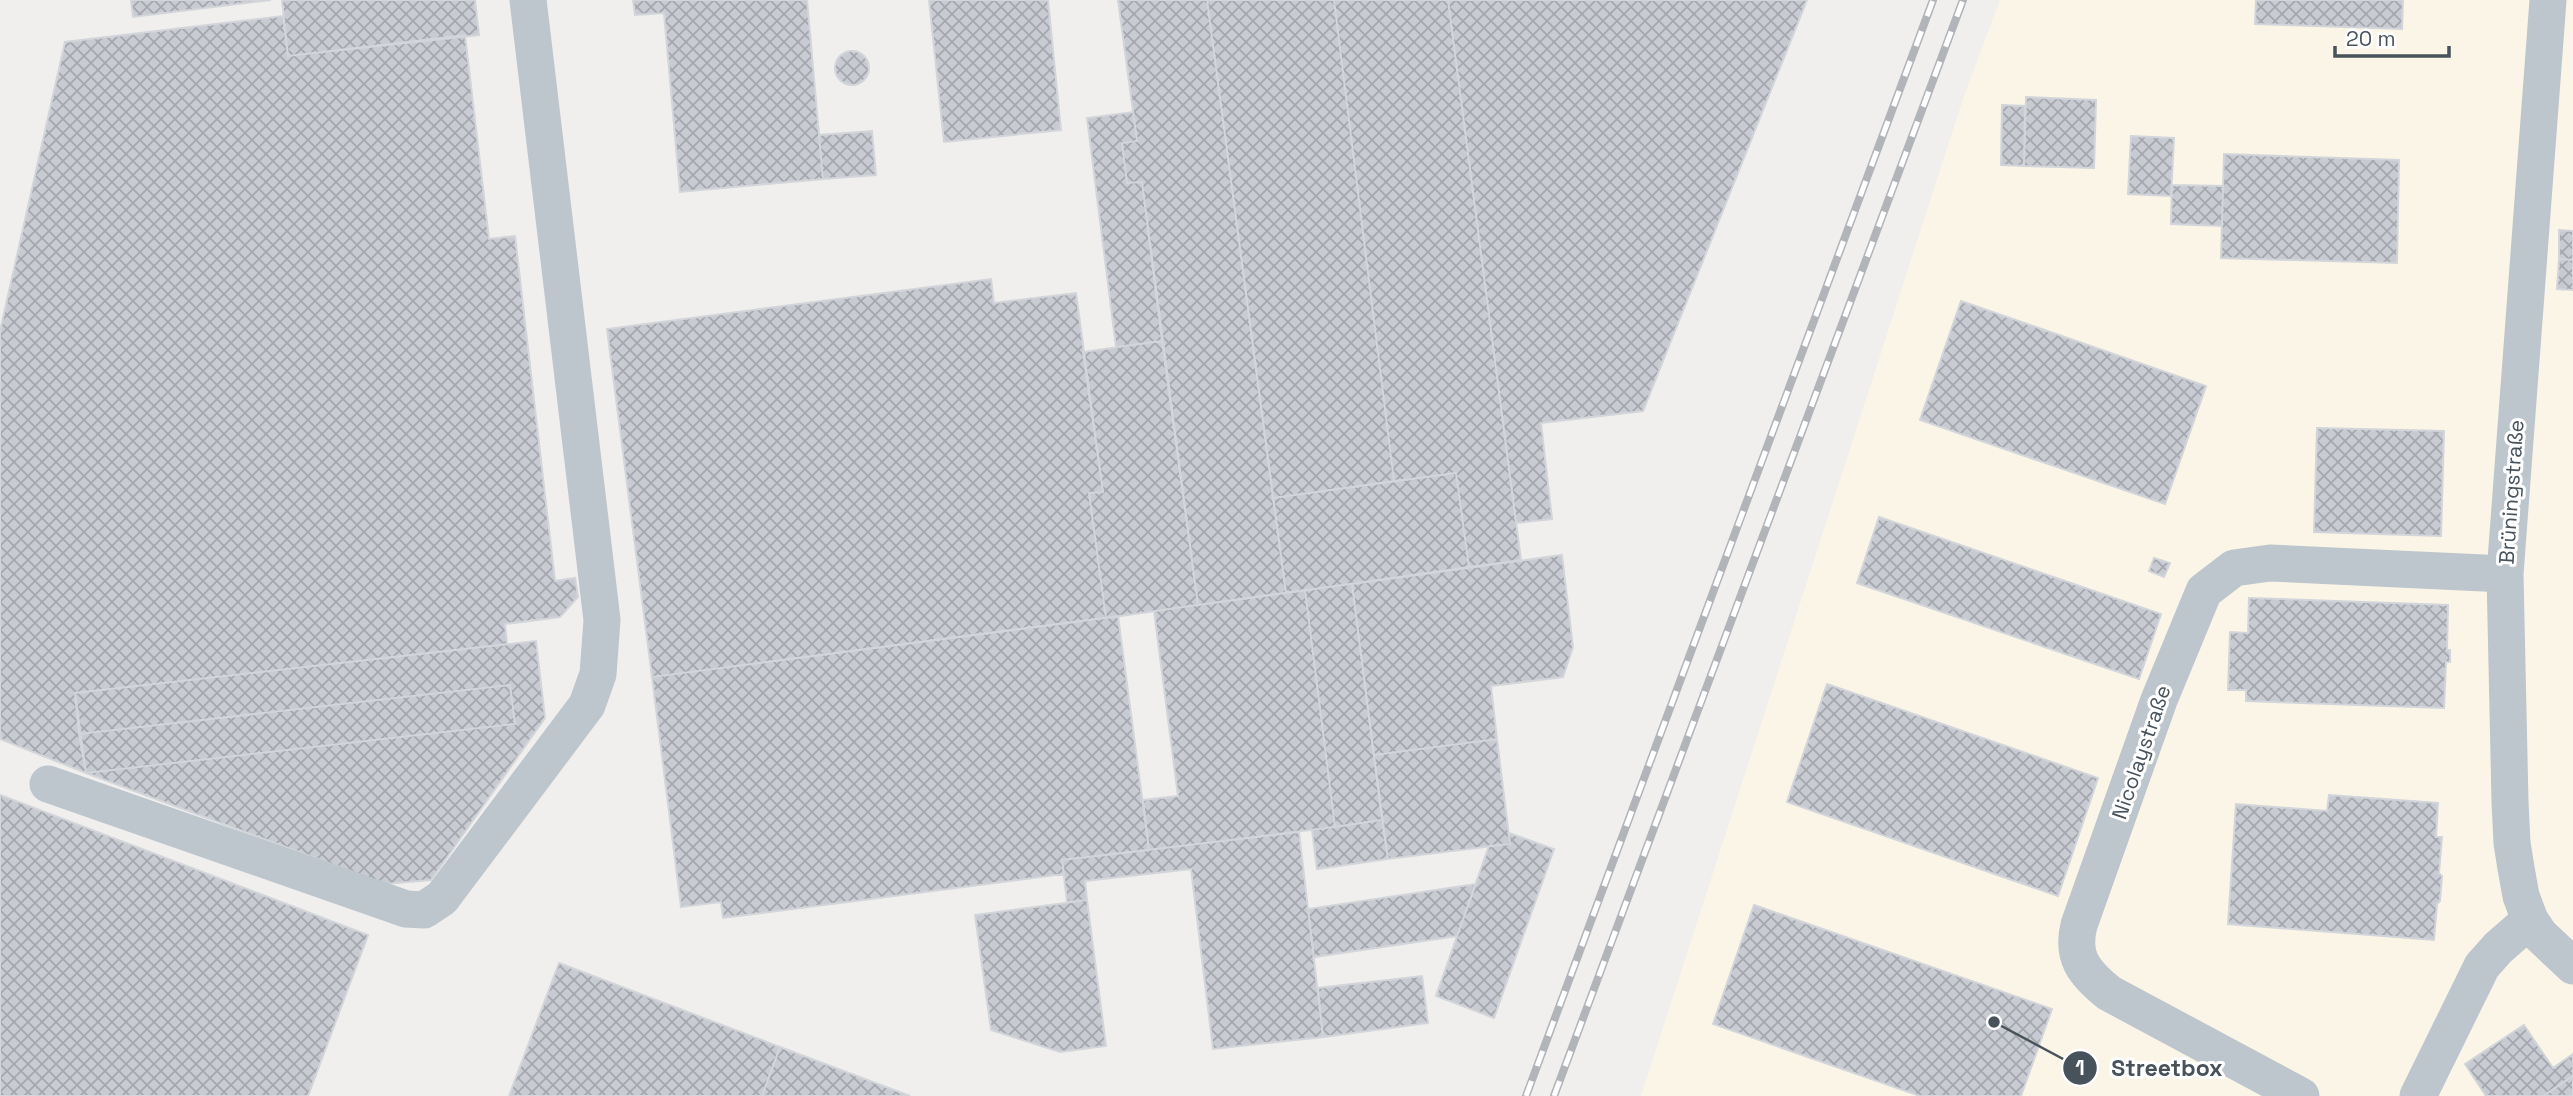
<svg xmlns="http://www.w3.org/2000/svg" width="2573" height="1096" viewBox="0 0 2573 1096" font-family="'Space Grotesk',sans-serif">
<defs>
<pattern id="building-cross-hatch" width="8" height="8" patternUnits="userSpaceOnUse" patternTransform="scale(1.75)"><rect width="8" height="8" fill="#c8cbd1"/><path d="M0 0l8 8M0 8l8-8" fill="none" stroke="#a4a7ad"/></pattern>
</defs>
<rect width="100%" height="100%" fill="#f1eeee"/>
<!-- commercial -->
<path fill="#fbf5e8" d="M2000 0H2573V1096H1641L1964 96Z"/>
<!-- building -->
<path fill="url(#building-cross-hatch)" stroke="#d2d5d9" stroke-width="2" d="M131 0H271L133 17Z
M282 0H475L479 35 288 56Z
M633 0H807L823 179 680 192 664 13 635 15Z
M929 0H1048L1061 130 944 142Z
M1118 0H1207L1286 593 1198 605 1142 182 1127 183 1122 143 1137 141Z
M1207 0H1334L1394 481 1273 498Z
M1334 0H1448L1521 560 1469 567 1456 473 1394 481Z
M1448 0H1807L1643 411 1541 423 1552 519 1516 523Z
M2256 0H2403L2402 29 2255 24Z
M283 16 288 56 465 35 489 239 515 236 555 581 575 578 578 597 560 617 505 624 507 644 75 693 86 773 0 739V331L65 42Z
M835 68a17 17 0 1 1 34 0a17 17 0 1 1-34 0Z
M2026 97 2096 100 2094 168 2024 166Z
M2002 105 2025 106 2024 166 2001 165Z
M1133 112 1137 141 1122 143 1127 183 1142 182 1162 341 1116 347 1087 118Z
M872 131 876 175 823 179 819 135Z
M2131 136 2174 138 2171 196 2128 194Z
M2224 154 2399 160 2397 263 2221 258Z
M2172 185 2223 186 2222 226 2171 224Z
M2559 230 2573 231V260L2559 259Z
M2559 259 2573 260V290L2557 289Z
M991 279 994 303 1076 293 1103 492 1089 493 1106 618 652 677 607 329Z
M1961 301 2206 386 2165 504 1920 420Z
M1162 341 1198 605 1106 618 1089 493 1103 492 1083 352Z
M2317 428 2444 431 2441 536 2314 532Z
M1456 473 1469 567 1286 593 1273 498Z
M1879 517 2161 614 2139 679 1857 583Z
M1562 555 1573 647 1563 677 1491 686 1497 739 1374 755 1352 584Z
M2154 558 2170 563 2164 577 2149 571Z
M1352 584 1382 820 1335 827 1305 590Z
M1305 590 1335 827 1149 850 1143 800 1178 796 1154 611Z
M2249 598 2448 605 2447 650H2450V662H2446L2444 708 2246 701V690H2228L2230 632 2248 633Z
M1118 616 1149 850 1062 860 1064 874 723 918 721 902 681 907 652 677Z
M536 641 545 718 431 880 385 884 86 773 515 724 510 685 79 734 75 693Z
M1827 684 2098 778 2058 896 1787 802Z
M510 685 515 724 86 773 79 734Z
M1497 739 1510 844 1388 859 1374 755Z
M0 795 368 935 308 1096H0Z
M2329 795 2438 803 2436 837H2442L2439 873 2442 876 2440 901 2437 904 2434 940 2228 924 2236 804 2327 811Z
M1382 820 1388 859 1317 869 1312 830Z
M1299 832 1323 1037 1213 1049 1191 869 1085 881 1087 900 1067 902 1062 860Z
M1509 833 1554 849 1494 1018 1436 996 1489 846 1510 844Z
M1476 884 1457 936 1314 957 1308 909Z
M1087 900 1106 1046 1060 1052 991 1030 975 915Z
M1754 905 2052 1009 2021 1096H1920L1713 1024Z
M559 963 780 1047 762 1096H509Z
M1422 976 1428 1023 1323 1037 1318 988Z
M2524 1025 2553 1068 2573 1054V1076L2543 1096H2486L2465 1064Z
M780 1047 910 1096H762Z
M2573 1076V1096H2543Z"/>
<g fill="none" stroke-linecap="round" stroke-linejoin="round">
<!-- minor -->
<path stroke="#bdc6cd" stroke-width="37" d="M2548 0 2505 574 2510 802 2512 843 2516 868 2521 896 2530 920 2540 935 2573 966
M48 784 406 909 424 910 442 898 587 705 598 674 602 620 528 0
M2301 1096 2109 993C2084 973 2071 957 2079 925L2159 700 2204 591 2234 568 2270 563 2505 574
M2418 1096 2482 966 2498 948 2530 920"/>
<defs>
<path id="rail" d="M1526 1096 1933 0
M1554 1096 1963 0"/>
</defs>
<!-- rail casing -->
<use href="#rail" stroke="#b1b4b8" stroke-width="8"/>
<!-- rail -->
<use href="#rail" stroke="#fff" stroke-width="5" stroke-dasharray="16" stroke-linecap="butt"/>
</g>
<g text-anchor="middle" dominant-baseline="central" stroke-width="6" stroke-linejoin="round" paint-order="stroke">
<!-- street labels -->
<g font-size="21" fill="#47525b" stroke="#fff">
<text transform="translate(2511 492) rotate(-86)">Brüningstraße</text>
<text transform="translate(2141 752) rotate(-71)">Nicolaystraße</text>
</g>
</g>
<!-- callouts -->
<path fill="none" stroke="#47525b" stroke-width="2.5" d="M1994 1022L2080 1068"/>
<g fill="#47525b" stroke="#fff" stroke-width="2.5">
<circle cx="1994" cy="1022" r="7"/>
<circle cx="2080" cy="1068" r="18"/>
</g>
<g font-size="21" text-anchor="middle" font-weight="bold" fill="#fff">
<text x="2080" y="1075">1</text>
</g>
<g font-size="23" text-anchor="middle" font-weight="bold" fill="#47525b" stroke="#fff" stroke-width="6" stroke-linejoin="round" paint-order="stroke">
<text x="2167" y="1076">Streetbox</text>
</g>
<!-- scale -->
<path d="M2335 46v10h114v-10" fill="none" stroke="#47525b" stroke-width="3.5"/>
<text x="2346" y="46" font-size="21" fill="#47525b" stroke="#ffffff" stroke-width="5" paint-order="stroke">20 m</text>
</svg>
